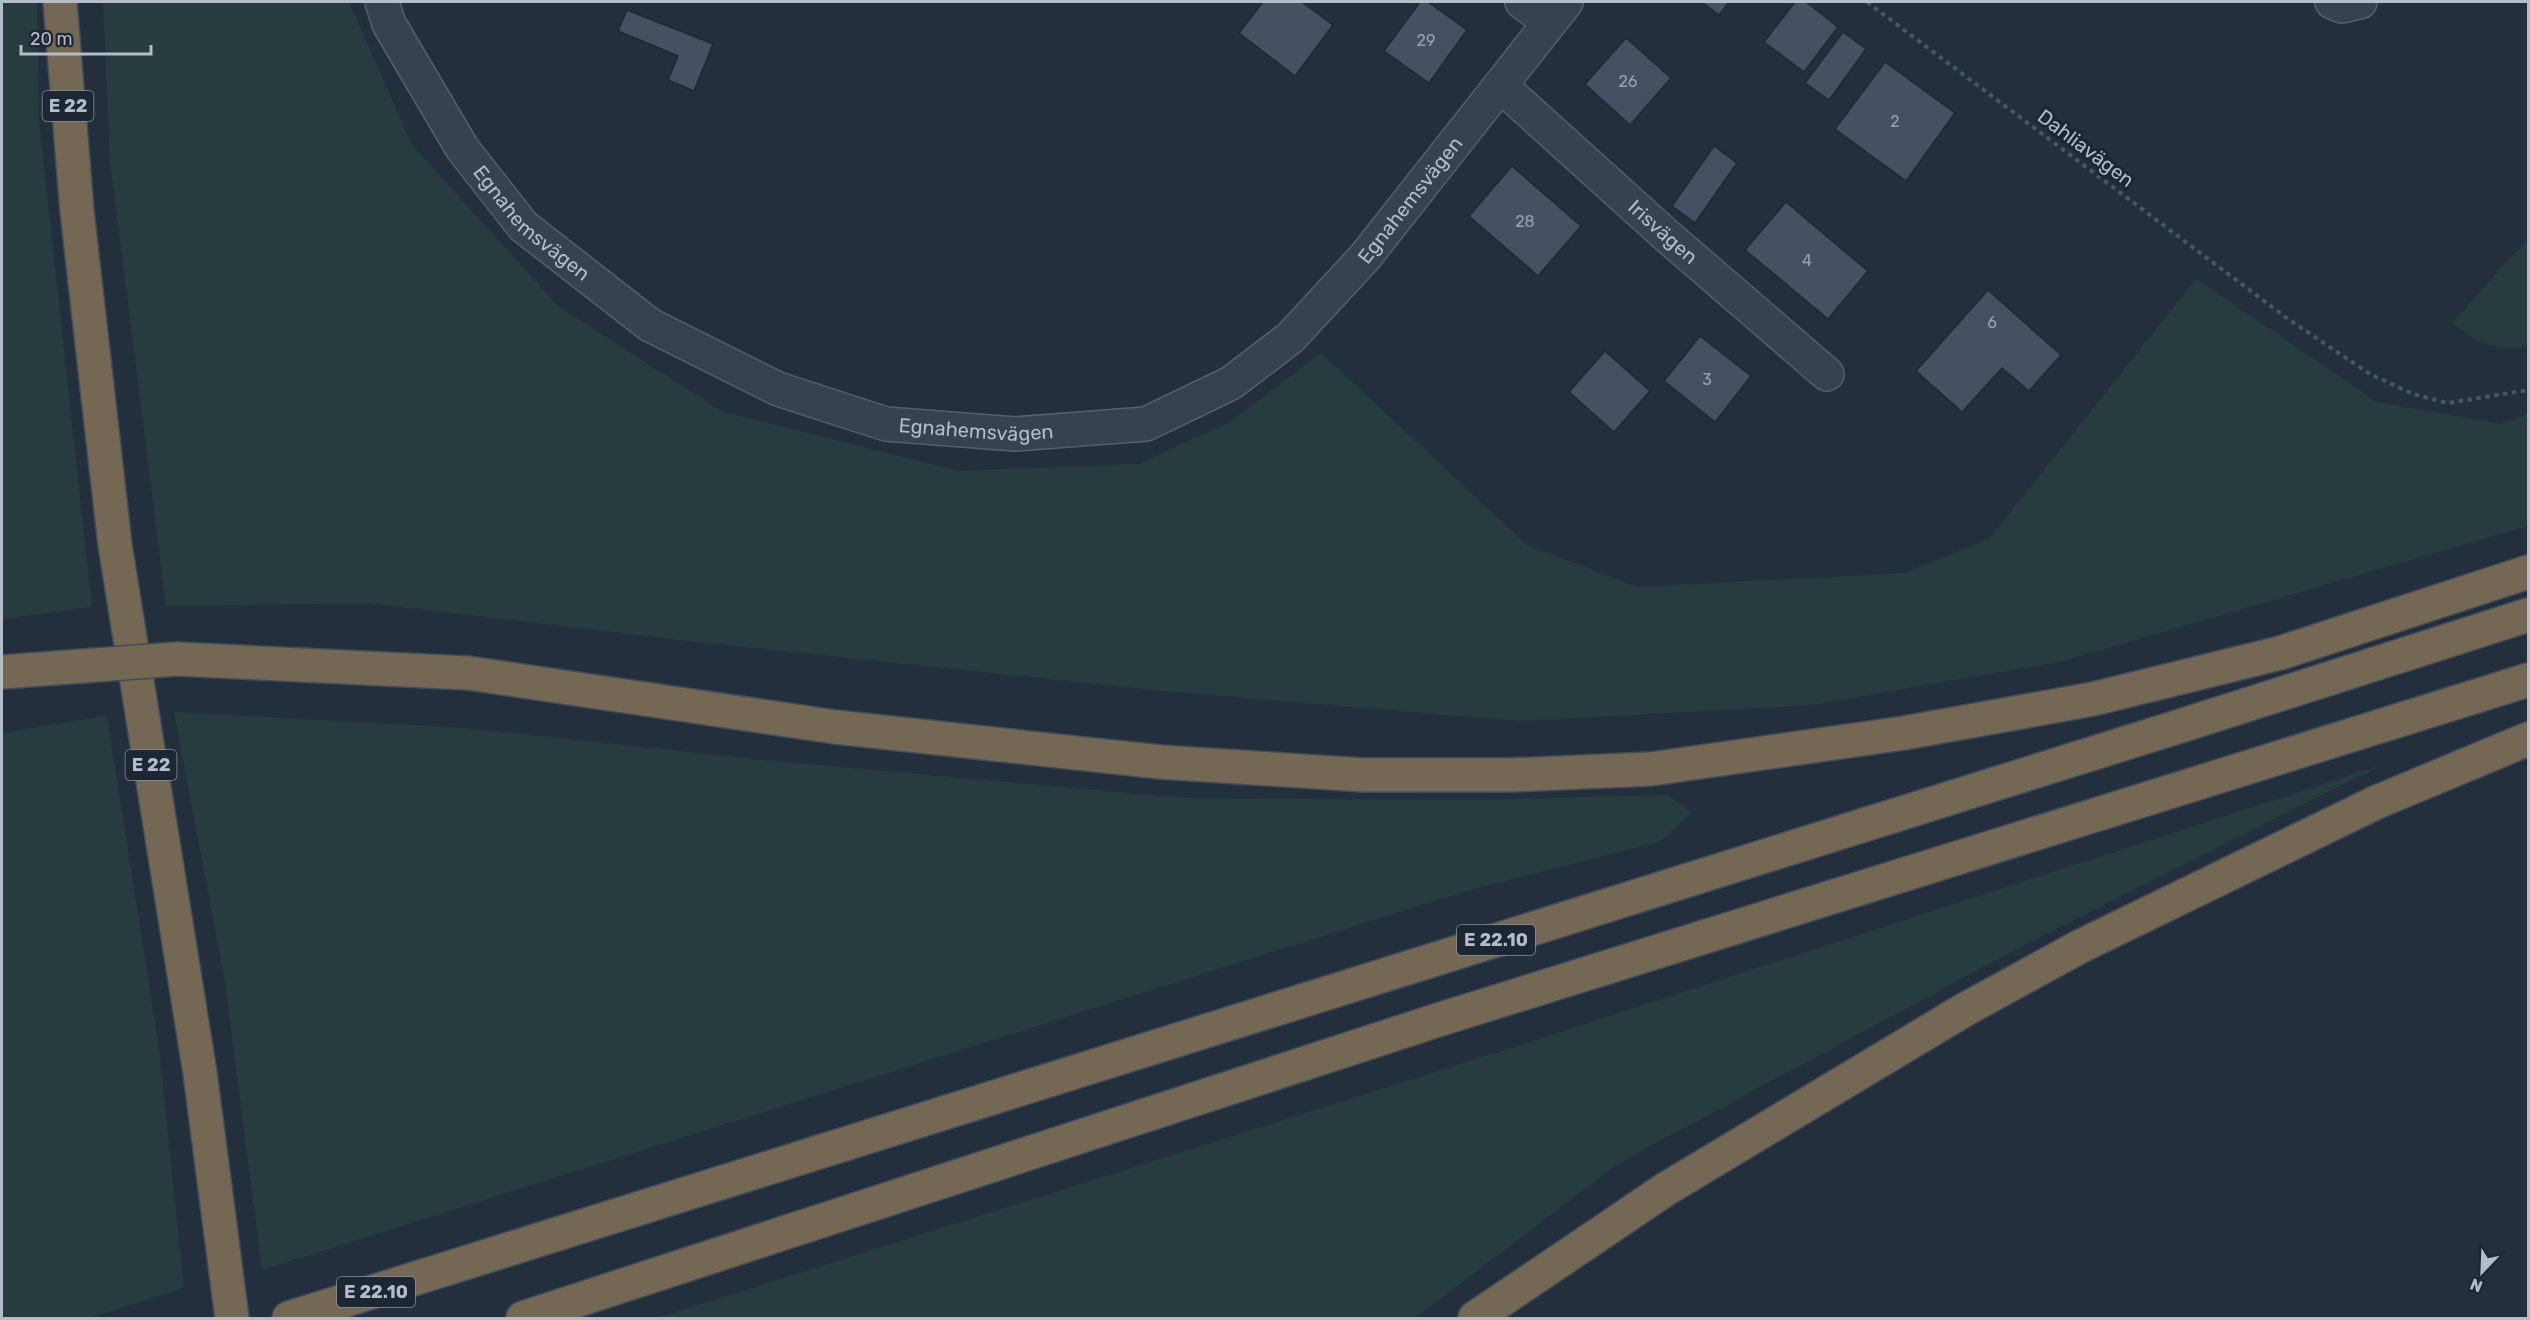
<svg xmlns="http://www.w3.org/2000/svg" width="2530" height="1320" viewBox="0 0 2530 1320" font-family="Rubik,sans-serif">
<rect width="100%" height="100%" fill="#242f3e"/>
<!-- green -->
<path fill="#263c3f" d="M2 2H37L39 121 92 607 2 619Z
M103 2H349L412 145 559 307 723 412 958 471 1139 464 1230 422 1321 353 1527 545 1638 587 1904 573 1989 539 2196 279 2377 402 2500 424 2528 414V526L2063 661 1812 705 1519 721 1143 689 680 640 368 603 166 606 110 161Z
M2528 240V346C2494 352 2480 342 2452 324L2501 268Z
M174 712 465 728 763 760 1184 798 1473 800 1667 795 1692 812 1661 841 1463 892 262 1270 225 982Z
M107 716 159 1048 184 1288 90 1318H2V733Z
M2382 765 2039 937 1619 1163 1415 1318H657L1511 1048Z"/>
<!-- building -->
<path fill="#455162" stroke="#1f2835" stroke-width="1.5" d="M1263 2H1302L1333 25 1295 76 1239 33Z
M1420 2H1428L1467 30 1429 83 1384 51Z
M1702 2H1729L1719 15Z
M1795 2H1806L1838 27 1804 72 1764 42Z
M627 10 713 44 694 91 668 80 678 56 618 31Z
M1843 32 1866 49 1829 100 1805 83Z
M1626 38 1671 78 1630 125 1585 84Z
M1885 62 1955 113 1906 181 1835 129Z
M1714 146 1737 163 1695 223 1672 206Z
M1512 166 1581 226 1538 276 1469 216Z
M1786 202 1868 271 1828 319 1745 250Z
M1988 290 2061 355 2029 391 2002 368 1962 412 1916 371Z
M1700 336 1751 376 1715 422 1664 381Z
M1605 351 1650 391 1614 432 1569 392Z"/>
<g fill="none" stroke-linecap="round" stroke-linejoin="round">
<defs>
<g id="minor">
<path id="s1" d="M382 2 389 24 462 148 523 226 650 325 778 389 886 424 1015 434 1146 424 1231 383 1290 338 1365 257 1566 2"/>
<path d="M1522 2 1549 22"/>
<path d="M2332 2 2342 6 2360 2"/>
<path id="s2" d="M1501 86 1666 235 1827 374"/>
</g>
<path id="motorway" d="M60 2 77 211 115 545 200 1073 232 1318
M468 673 835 727 1160 762 1364 775H1510L1651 769 1904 733 2093 699 2280 653 2528 572
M289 1318 2190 723 2528 615
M523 1318 1441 1019 2528 680
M1475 1318 1666 1189 1964 1010 2081 946 2377 802 2528 739"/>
</defs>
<!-- minor casing -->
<use href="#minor" stroke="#565f6c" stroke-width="36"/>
<!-- motorway casing -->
<use href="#motorway" stroke="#434c59" stroke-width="36"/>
<!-- path -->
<path stroke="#44595c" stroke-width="4" stroke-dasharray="4.5 4.5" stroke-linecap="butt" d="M1867 2 2288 319 2370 374 2413 394 2448 403 2528 390"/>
<!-- minor -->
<use href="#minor" stroke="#38414e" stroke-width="33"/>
<!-- motorway -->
<use href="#motorway" stroke="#746855" stroke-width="33"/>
<defs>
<path id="motorway-bridge" d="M2 672 177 659 468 673"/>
</defs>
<!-- motorway-bridge casing -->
<use href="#motorway-bridge" stroke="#434c59" stroke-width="36" stroke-linecap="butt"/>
<!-- motorway-bridge -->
<use href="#motorway-bridge" stroke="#746855" stroke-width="33"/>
</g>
<g text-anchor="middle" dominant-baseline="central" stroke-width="6" stroke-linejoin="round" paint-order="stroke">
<!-- number labels -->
<g font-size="16" fill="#98a1af">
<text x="1426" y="40">29</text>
<text x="1628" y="81">26</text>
<text x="1895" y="121">2</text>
<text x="1525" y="221">28</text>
<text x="1807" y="260">4</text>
<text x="1992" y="322">6</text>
<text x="1707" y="379">3</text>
</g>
<!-- shield labels -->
<g fill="#1d2633" stroke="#878f9c" stroke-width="1.5">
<rect x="42.5" y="91" width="51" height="30" rx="4.5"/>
<rect x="125.5" y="750" width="51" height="30" rx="4.5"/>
<rect x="1457" y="925" width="78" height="30" rx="4.5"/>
<rect x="337" y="1277" width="78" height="30" rx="4.5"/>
</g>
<g font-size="18" font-weight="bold" fill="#b4bcc9">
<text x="68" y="106">E 22</text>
<text x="151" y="765">E 22</text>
<text x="1496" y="940">E 22.10</text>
<text x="376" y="1292">E 22.10</text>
</g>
<!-- street labels -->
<g font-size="20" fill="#b4bcc9" stroke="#1d2633">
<text transform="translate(2086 148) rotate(37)">Dahliavägen</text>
<text stroke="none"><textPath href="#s1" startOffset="1296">Egnahemsvägen</textPath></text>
<text stroke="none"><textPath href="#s1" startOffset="270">Egnahemsvägen</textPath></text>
<text stroke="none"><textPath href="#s2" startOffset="218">Irisvägen</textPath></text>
<text stroke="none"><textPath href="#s1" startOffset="774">Egnahemsvägen</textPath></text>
</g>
</g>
<!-- border -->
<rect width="2530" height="1320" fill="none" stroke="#b4bcc9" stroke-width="6"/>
<!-- north arrow -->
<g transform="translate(2482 1272) rotate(203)" stroke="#1d2633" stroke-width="4.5" paint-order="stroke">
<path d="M0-4.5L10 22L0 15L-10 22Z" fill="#b4bcc9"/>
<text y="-9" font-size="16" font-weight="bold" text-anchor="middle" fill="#b4bcc9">N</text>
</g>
<!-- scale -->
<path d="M21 45v9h130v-9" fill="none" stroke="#b4bcc9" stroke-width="3"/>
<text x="30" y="45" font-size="18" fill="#b4bcc9" stroke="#1d2633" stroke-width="4.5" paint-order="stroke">20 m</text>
</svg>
